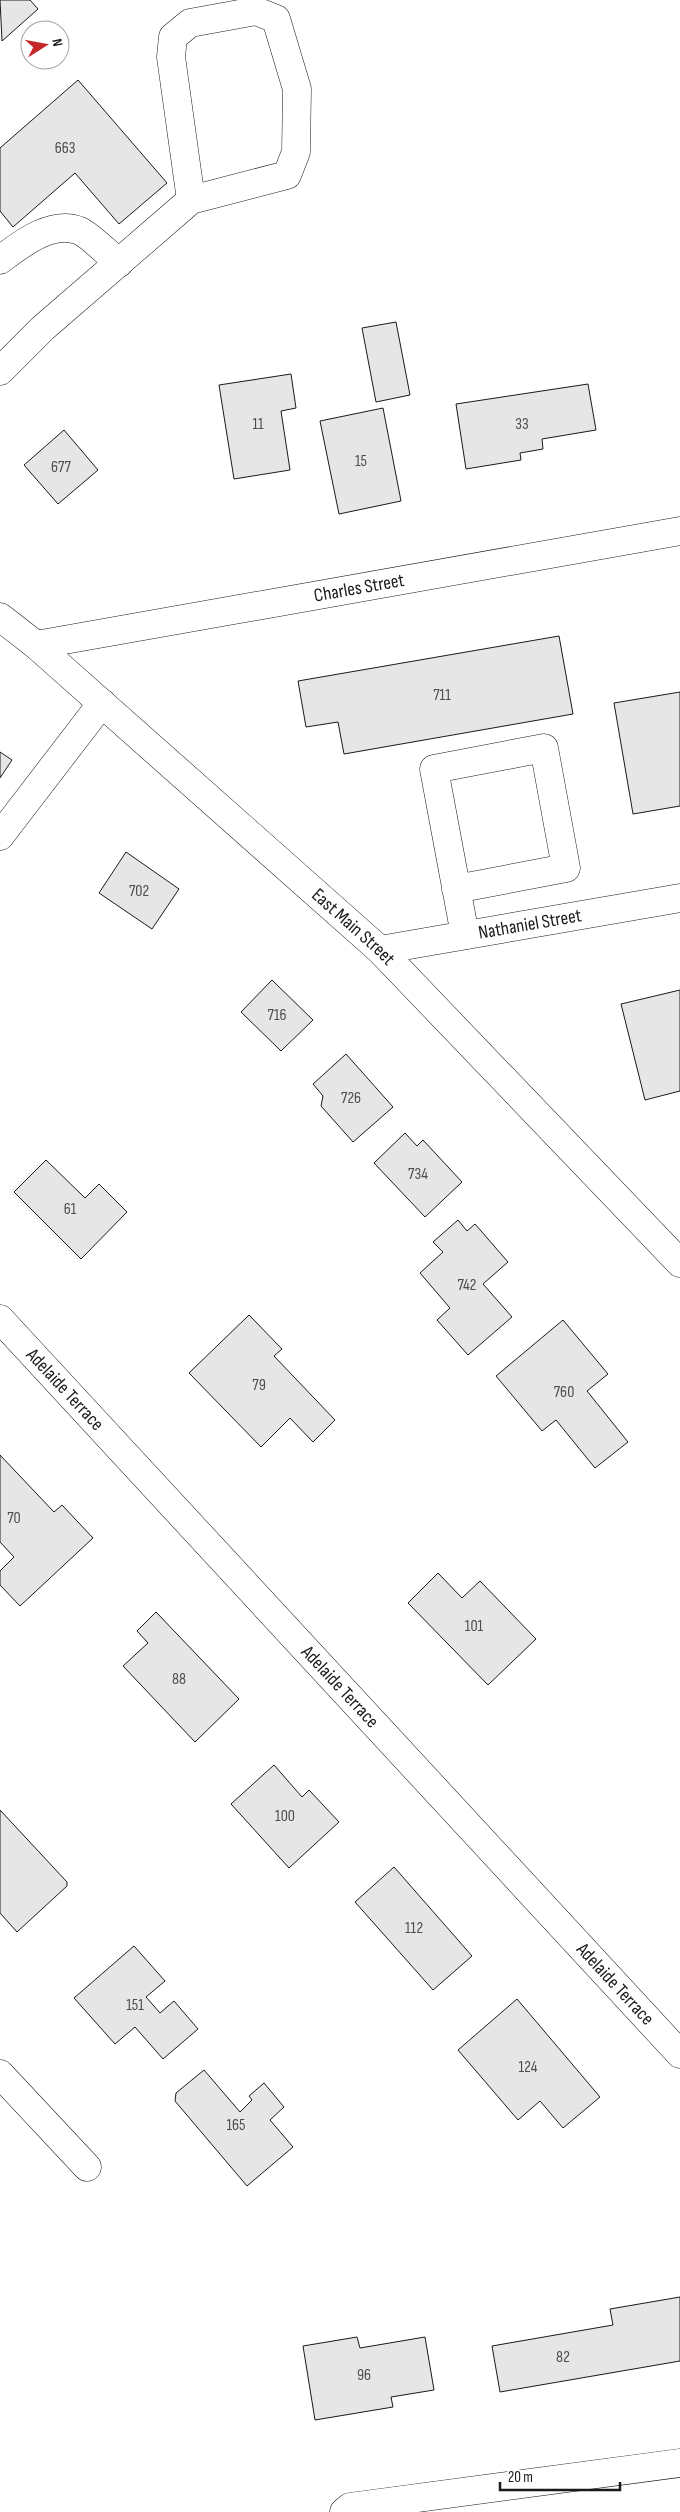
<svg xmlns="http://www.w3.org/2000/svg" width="680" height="2512" viewBox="0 0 680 2512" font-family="'Sofia Sans Condensed',sans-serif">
<rect width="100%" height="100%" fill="#fff"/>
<!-- building -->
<path fill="#e6e6e6" stroke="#1a1a1a" d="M0 0H30L38 9 2 41Z
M78 80 167 183 119 224 75 173 13 227 0 211V148Z
M396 322 410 395 376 402 362 328Z
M291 374 296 408 281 411 290 470 234 479 219 385Z
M588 384 596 430 542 439 543 449 520 453 521 460 466 469 456 404Z
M383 408 401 501 339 514 320 421Z
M64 430 98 470 58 504 24 465Z
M559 636 573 714 344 754 338 722 306 727 298 681Z
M680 692V806L633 814 614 703Z
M0 752 12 760 0 778Z
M126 852 179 889 152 929 99 893Z
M272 980 313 1020 281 1051 241 1012Z
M680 990V1091L645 1100 621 1004Z
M346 1054 393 1107 353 1142 321 1106 323 1096 313 1084Z
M405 1133 417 1146 423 1140 462 1182 425 1217 374 1163Z
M46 1160 85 1198 99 1184 127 1212 81 1259 14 1192Z
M458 1220 467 1231 475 1224 508 1262 483 1284 512 1317 468 1355 437 1320 450 1308 420 1273 443 1252 433 1242Z
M249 1315 282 1349 274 1356 335 1420 313 1442 290 1418 261 1447 189 1373Z
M563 1320 608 1374 587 1391 628 1442 595 1468 556 1420 542 1431 496 1376Z
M0 1455 54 1512 62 1505 93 1538 20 1606 0 1585V1571L14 1557 0 1542Z
M438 1573 462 1598 480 1581 536 1639 488 1685 408 1603Z
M156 1612 239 1699 195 1742 123 1666 148 1643 137 1631Z
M274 1765 302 1797 309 1790 339 1822 289 1868 231 1804Z
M0 1810 67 1882V1886L17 1932 0 1913Z
M394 1867 472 1956 433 1990 355 1902Z
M134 1946 165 1981 146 1997 160 2013 174 2001 198 2029 163 2059 135 2027 115 2044 74 1998Z
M517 1999 600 2097 563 2128 540 2101 518 2120 458 2050Z
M204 2070 240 2112 252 2100 249 2096 264 2083 284 2107 270 2120 293 2147 247 2186 175 2101 176 2093Z
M680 2297V2361L500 2392 492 2346 613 2325 610 2309Z
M357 2337 360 2348 425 2337 434 2390 391 2397 393 2407 315 2420 303 2346Z"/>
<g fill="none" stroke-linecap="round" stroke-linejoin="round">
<defs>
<g id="minor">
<path d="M0 260C20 245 52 219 80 231 91 236 108 254 119 263"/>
<path d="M0 371 43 328 191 200 287 175 296 152 297 89 276 19 256 11 190 23 173 37 171 57 191 200"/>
<path id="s1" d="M36 645 680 531"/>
<path d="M0 836 102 703"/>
<path d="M456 889 566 868 544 748 434 769 465 935"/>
<path id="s2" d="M380 950 680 898"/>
<path id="s3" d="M0 1319 680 2054"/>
<path d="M0 2074 87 2167"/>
<path d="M344 2512 350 2507 680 2463"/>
</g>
<g id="highway">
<path id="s4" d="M0 617 36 645 380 950 680 1263"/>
</g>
</defs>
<!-- minor casing -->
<use href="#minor" stroke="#1a1a1a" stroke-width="29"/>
<!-- highway casing -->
<use href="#highway" stroke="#1a1a1a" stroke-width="29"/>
<!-- minor -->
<use href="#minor" stroke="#fff" stroke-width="28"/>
<!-- highway -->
<use href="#highway" stroke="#fff" stroke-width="28"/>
</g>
<g text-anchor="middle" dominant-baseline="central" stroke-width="4" stroke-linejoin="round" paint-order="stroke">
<!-- number labels -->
<g font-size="16" fill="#4d4d4d">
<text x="65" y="148">663</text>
<text x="258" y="424">11</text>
<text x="522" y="424">33</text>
<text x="361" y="461">15</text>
<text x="61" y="467">677</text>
<text x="442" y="695">711</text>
<text x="139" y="891">702</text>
<text x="277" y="1015">716</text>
<text x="351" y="1098">726</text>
<text x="418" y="1174">734</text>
<text x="70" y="1209">61</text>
<text x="467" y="1285">742</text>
<text x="259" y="1385">79</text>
<text x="564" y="1392">760</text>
<text x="14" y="1518">70</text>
<text x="474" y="1626">101</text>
<text x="179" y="1679">88</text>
<text x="285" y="1816">100</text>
<text x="414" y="1928">112</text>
<text x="135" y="2005">151</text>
<text x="528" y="2067">124</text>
<text x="236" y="2125">165</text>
<text x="563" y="2357">82</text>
<text x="364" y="2375">96</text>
</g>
<!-- street labels -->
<g font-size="19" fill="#1a1a1a" stroke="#fff">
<text stroke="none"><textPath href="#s1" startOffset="328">Charles Street</textPath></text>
<text stroke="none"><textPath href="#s2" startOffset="152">Nathaniel Street</textPath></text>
<text stroke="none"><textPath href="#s4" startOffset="470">East Main Street</textPath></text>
<text stroke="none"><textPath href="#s3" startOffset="96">Adelaide Terrace</textPath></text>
<text stroke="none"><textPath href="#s3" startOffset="501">Adelaide Terrace</textPath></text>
<text stroke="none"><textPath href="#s3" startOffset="906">Adelaide Terrace</textPath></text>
</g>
</g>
<!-- north arrow -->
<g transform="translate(45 45) rotate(79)"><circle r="24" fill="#ffffff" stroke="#a3a3a3"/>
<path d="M0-4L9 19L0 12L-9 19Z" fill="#c62828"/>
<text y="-8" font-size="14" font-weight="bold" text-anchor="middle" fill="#1a1a1a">N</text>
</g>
<!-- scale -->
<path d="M500 2482v8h120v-8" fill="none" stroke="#1a1a1a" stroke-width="2.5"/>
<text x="508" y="2482" font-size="15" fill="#1a1a1a" stroke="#ffffff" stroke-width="4" paint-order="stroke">20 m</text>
</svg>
